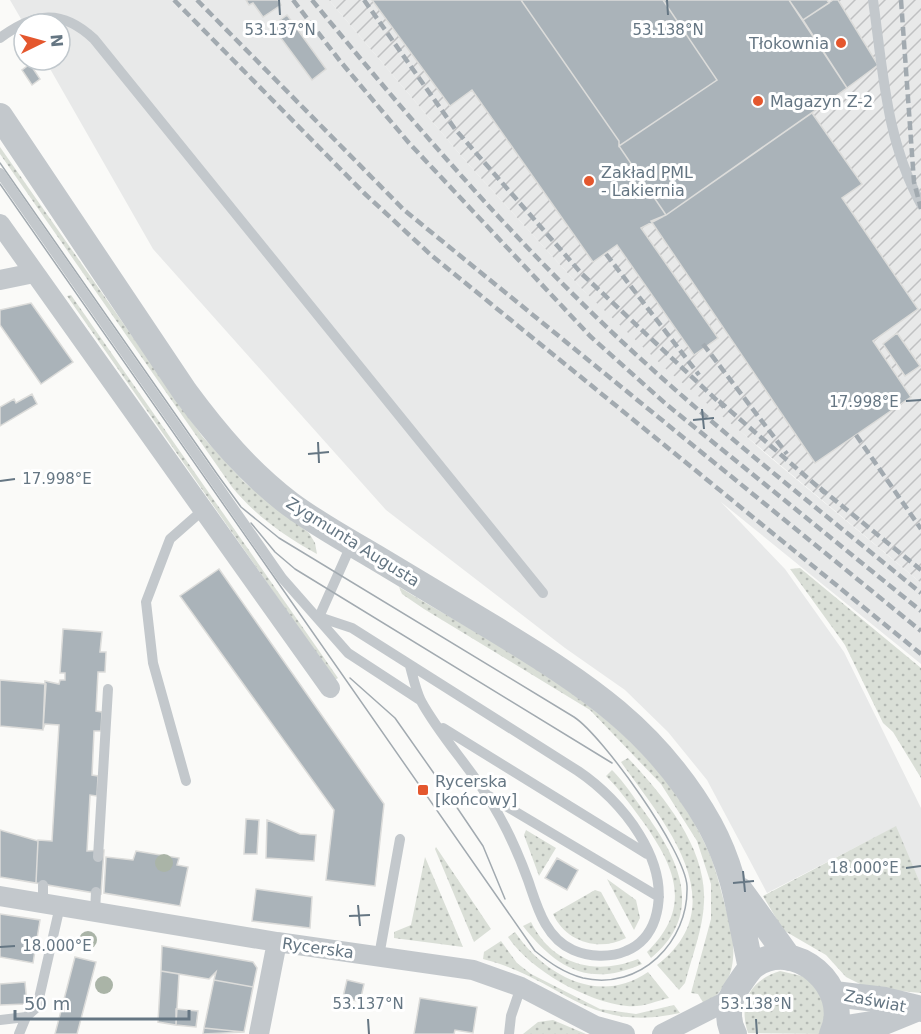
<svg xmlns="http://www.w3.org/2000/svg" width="921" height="1034" viewBox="0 0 921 1034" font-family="'DejaVu Sans',sans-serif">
<defs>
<pattern id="industrial-furrows" width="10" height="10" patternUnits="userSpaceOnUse" patternTransform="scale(1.5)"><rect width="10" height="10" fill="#e8e9e9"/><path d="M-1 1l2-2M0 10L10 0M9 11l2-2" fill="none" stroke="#c0c1c2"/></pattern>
<pattern id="grass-dots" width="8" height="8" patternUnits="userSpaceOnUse" patternTransform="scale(1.5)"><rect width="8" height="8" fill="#dadfd7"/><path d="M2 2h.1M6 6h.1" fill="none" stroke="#b4b9b4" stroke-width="1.8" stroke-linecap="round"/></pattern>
</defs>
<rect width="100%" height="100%" fill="#fafaf8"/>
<!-- built -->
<path fill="#e8e9e9" d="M10 0H329L469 165 583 290 766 454 921 583V664L721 502 785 569 844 652 921 808V885L895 827 767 893 707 780 668 732 625 690 565 648 386 510 153 249 45 60H60V24H24Z"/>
<!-- industrial -->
<path fill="url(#industrial-furrows)" d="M329 0H921V583L667 370 583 290 469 165Z"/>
<!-- grass -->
<path fill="url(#grass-dots)" d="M0 147 202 436 244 482 309 533 315 543 317 554C283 535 256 516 232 487L0 154Z
M71 295 338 678 335 680 67 296Z
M800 568 921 668V778L893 732 883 723 845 645 790 569Z
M399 587C518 659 652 720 710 855 718 875 722 896 728 916 737 949 738 985 704 1004L698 994 691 993 711 919V884L697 841 661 784 590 710 424 609 402 594Z
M628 758C663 795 707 848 704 902 703 929 692 956 685 983L679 990 657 965C738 903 661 819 621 762Z
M612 770C625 783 635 799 646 814 679 860 705 913 651 958L647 952C691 909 677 871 646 826 633 808 621 791 606 776Z
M896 826 921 885V993L868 988 846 977 826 955 783 930 763 896Z
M526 830 556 848 539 876 524 835Z
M436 847 491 929 474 942 435 849Z
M425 857 463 947 394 938V932L411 925Z
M607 879 636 900 640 918 634 930Z
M595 890 601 892 626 938C599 952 566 942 553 914Z
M531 922C552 965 595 976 638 959L642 964C589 988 556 968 523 926Z
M515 932C544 975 599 1006 648 972L669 998C656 1001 641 1008 627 1006 587 1002 530 970 508 937Z
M501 941 517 963 531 974 600 1009 636 1014 674 1005 680 1013C587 1034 563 979 483 959L484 952Z
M780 971 806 977 816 986 827 1011 821 1034 748 1033C738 1003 750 980 780 971Z
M553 1020 586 1034H523L538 1022Z"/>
<!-- building -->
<path fill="#aab3b9" stroke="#dcdcda" stroke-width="1.5" d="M246 0H278L281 5 263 17 253 3 249 5Z
M372 0H521L619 141V146L666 215 641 228 718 338 694 355 617 245 593 262 472 90 450 106Z
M521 0H663L717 80 619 146V141Z
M663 0H789L847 88 666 215 619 146 717 80Z
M789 0H827L829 3 803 20Z
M833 0H838L878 65 847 88 803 20Z
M287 15 326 69 312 80 272 26Z
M30 64 40 79 32 85 22 70Z
M812 113 862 184 842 198 918 309 873 341 911 397 815 463 651 221 666 215Z
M31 303 73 362 41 384 0 325V310Z
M897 333 920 366 905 376 883 344Z
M32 394 37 404 0 426V407L14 399 16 403Z
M219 569 384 804 375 886 326 880 334 810 180 596Z
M63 629 102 632 100 652H106L105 672H98L96 711 102 712 101 731H94L92 775 98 776 97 796 90 795 87 851 104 850 101 894 36 883 38 840 52 841 59 725 45 724 43 729 45 681 59 684 60 680H65V673H60Z
M0 680 46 684 43 730 0 726Z
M246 819 259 820 257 854H244Z
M267 820 300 834 316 835 314 861 266 858Z
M0 830 38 841 36 883 0 877Z
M136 851 179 858 177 865 188 867 180 906 104 893 106 857 133 860Z
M557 858 578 870 567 890 545 878Z
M256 889 312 897 310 928 252 921Z
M0 914 40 920 33 963 0 957Z
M162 946 253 962 257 968 253 987 214 980 216 972 209 979 161 971Z
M75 957 96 962 77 1034H55Z
M161 971 179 974 176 1025 158 1022Z
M214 980 253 987 244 1032 204 1028Z
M347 980 364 984 360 1002 343 997Z
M25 982 27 1004 0 1005V984Z
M420 998 477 1007 473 1033 455 1030 454 1034H414Z
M176 1009 198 1011 196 1027 176 1025Z
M204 1028 244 1032 203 1034Z"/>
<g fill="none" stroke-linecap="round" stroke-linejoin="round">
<!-- service -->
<path stroke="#c3c8cc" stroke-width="10" d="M873 0C883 70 886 141 921 204
M0 38C35 12 62 9 94 39L543 593
M0 173 282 578 348 653 420 700
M319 617 352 628 578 771C621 800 673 862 655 919 650 934 641 945 626 951 610 958 589 957 573 950 545 938 537 906 528 880 517 850 504 821 486 794 466 763 439 734 421 701 416 691 413 677 410 666
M319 617 352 543
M443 728 647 854
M186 781 153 663 146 602 170 539 203 510
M489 796 659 897
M98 857 108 689
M43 903V885
M95 912 96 892
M379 956 400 839
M0 1020 26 1017 37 1007 60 906
M19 1034 26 1017
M509 1034 511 1016 521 987"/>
<!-- minor -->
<path stroke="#c3c8cc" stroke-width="20" d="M0 224 330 688
M0 280 34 273
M0 896 277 942 473 970 521 987 596 1026 625 1034
M259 1034 277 942
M662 1034 723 1003 733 993"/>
<!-- tertiary -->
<path stroke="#c3c8cc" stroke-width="26" d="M0 116 185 392C216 434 248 472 290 504 317 524 346 540 375 557 415 581 455 605 495 629 585 684 657 730 710 825 737 875 739 915 751 968
M740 890 789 958
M834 994 885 1000 921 1009
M834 1030 884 1022 916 1009
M734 1034C726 1020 728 999 738 986 742 980 747 972 752 967 794 934 854 988 832 1034"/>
<!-- tram -->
<path stroke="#a2aab0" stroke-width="1.5" d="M0 163 217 474 241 507 279 538 574 717C603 736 685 851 687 886 689 942 640 991 583 978 564 973 550 963 535 951L0 184
M251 523 275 552 295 569 612 763
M350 678 395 718 433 772 483 846 505 899"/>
<!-- rail -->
<path stroke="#a2aab0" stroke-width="4.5" stroke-dasharray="9 4.5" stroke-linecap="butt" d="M174 0 364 193 431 255 921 654
M197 0 404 210 921 631
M293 0 340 61 409 143 590 336 666 404 921 611
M312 0C408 117 506 232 616 336 713 427 818 509 921 593
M364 0 455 129 582 274 724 407
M901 0 914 182 921 209
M606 254 699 375
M703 344 787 454
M719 401 825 493
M856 435 921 529
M820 488 921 570"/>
</g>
<!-- trees -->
<g fill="#aab4a7">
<circle cx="164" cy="863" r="9"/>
<circle cx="88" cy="940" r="9"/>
<circle cx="104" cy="985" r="9"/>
</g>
<!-- ticks -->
<path fill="none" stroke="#657683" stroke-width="2" d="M279 0 280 15M667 0 668 15M906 401 921 400M702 409 704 429M693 420 714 418M318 442 319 463M308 454 329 452M0 481 15 479M906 868 921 866M743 871 745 892M733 883 754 881M358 905 360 926M349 916 370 915M0 947 15 946M368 1019 369 1034M756 1019 757 1034"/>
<!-- markers -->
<g fill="#e4572e" stroke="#fff" stroke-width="2">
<circle cx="841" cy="43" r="6"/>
<circle cx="758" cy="101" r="6"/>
<circle cx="589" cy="181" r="6"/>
<rect x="417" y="784" width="12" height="12" rx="3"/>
</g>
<g text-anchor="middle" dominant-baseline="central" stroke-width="6" stroke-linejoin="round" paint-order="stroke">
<!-- poi labels -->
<g font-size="16" fill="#657683" stroke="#fff" text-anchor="start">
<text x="829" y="43" text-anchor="end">Tłokownia</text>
<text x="770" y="101">Magazyn Z-2</text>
<text x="601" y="172">Zakład PML<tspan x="601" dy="18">- Lakiernia</tspan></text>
<text x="435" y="781">Rycerska<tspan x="435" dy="18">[końcowy]</tspan></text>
</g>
<!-- street labels -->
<g font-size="16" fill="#657683" stroke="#fff">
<text transform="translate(353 542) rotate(32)">Zygmunta Augusta</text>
<text transform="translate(318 948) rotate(8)">Rycerska</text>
<text transform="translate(875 1001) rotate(11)">Zaświat</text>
</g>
</g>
<g font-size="15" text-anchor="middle" fill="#657683" stroke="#fff" stroke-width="6" stroke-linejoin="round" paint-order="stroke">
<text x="280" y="35">53.137°N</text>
<text x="668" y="35">53.138°N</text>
<text x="864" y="407">17.998°E</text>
<text x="57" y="484">17.998°E</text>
<text x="864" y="873">18.000°E</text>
<text x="57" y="951">18.000°E</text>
<text x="368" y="1009">53.137°N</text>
<text x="756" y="1009">53.138°N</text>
</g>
<!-- north arrow -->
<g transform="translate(42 42) rotate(85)"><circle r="28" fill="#ffffff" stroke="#c1c8cd" stroke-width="1.5"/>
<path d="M0-4.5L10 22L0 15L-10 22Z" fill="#e4572e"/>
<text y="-9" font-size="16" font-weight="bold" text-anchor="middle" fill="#657683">N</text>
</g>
<!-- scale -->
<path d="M15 1010v9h174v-9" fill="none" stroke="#657683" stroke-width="3"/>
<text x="24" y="1010" font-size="18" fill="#657683" stroke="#ffffff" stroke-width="4.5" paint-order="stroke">50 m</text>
</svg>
